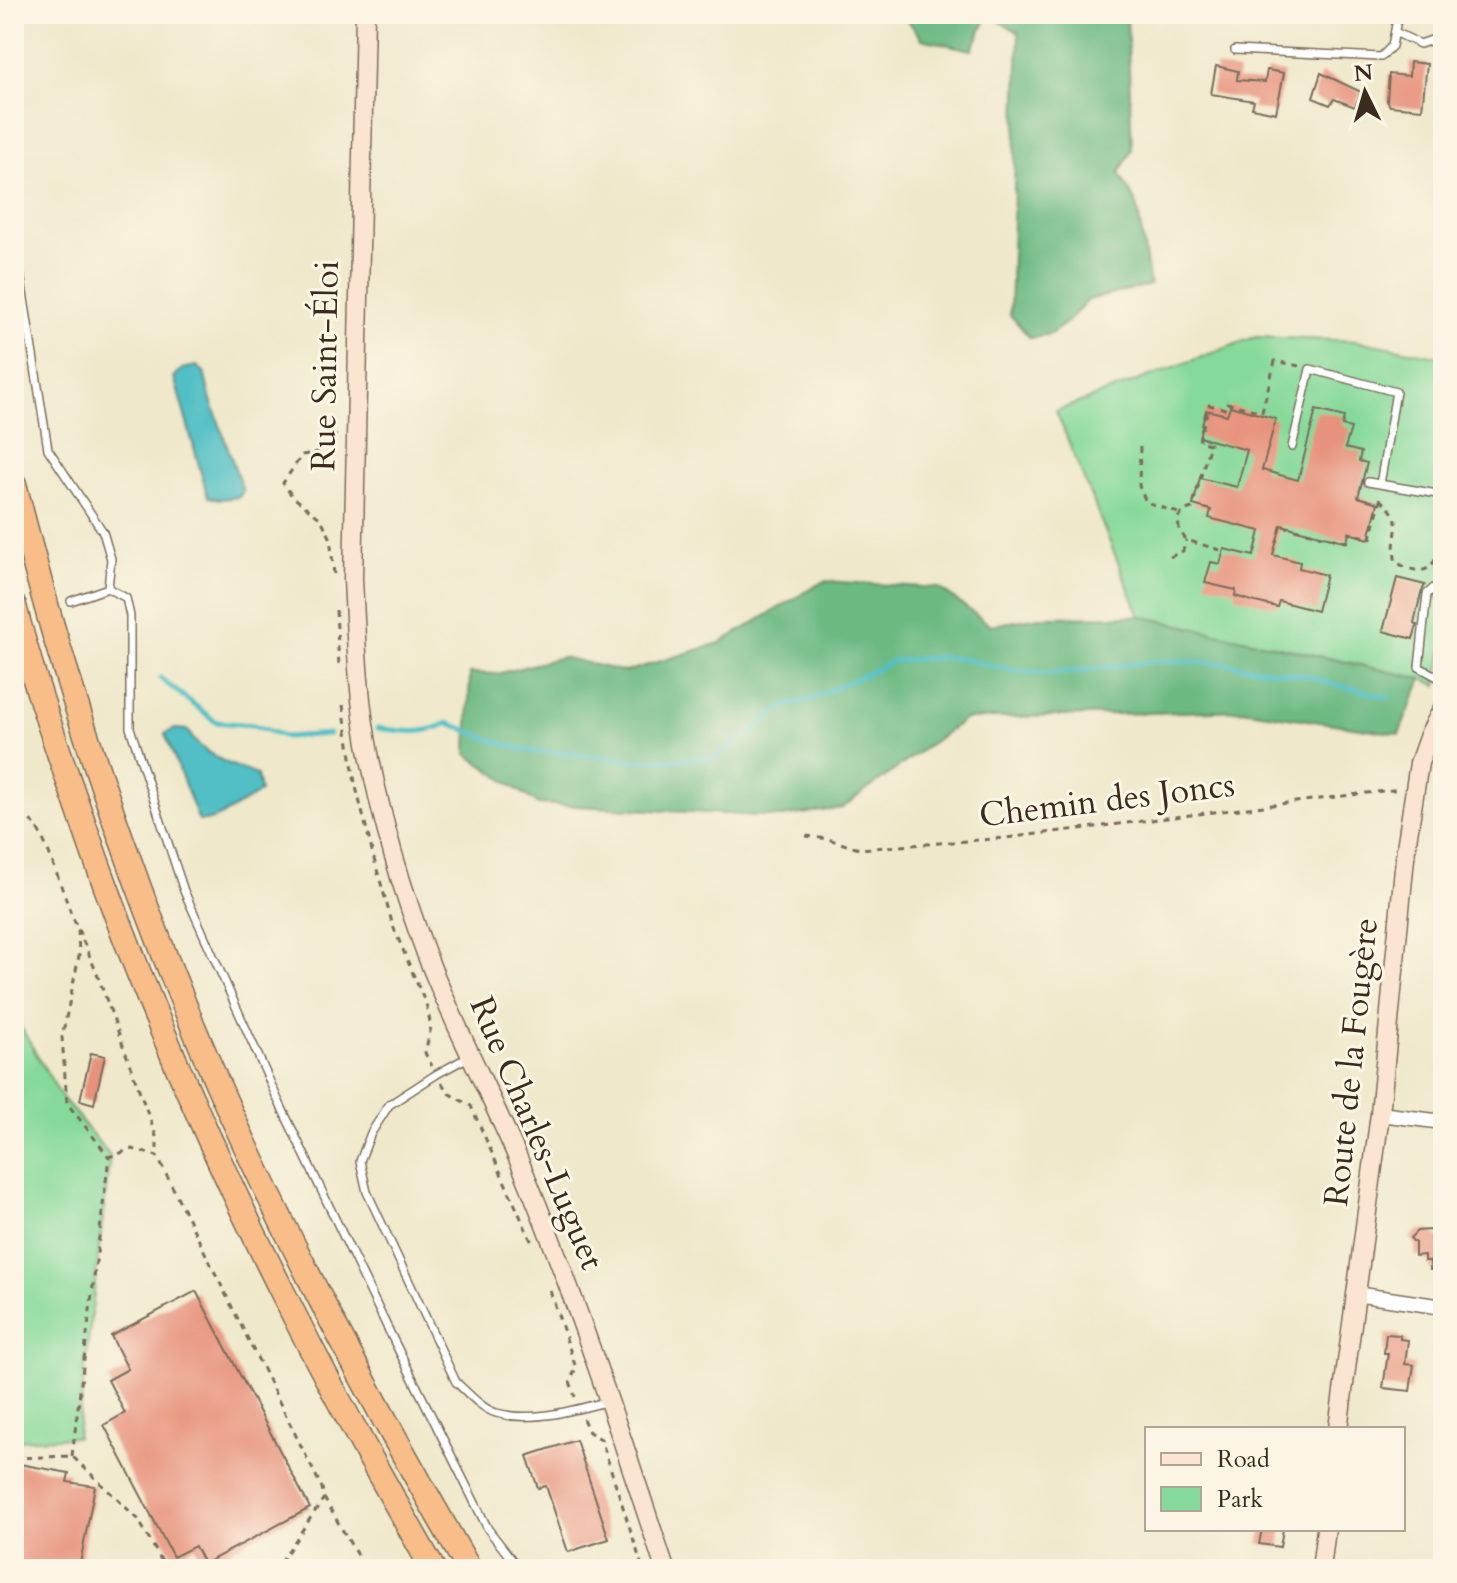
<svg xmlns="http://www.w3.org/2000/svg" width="1457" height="1583" viewBox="0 0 1457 1583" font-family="Cardo,serif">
<rect width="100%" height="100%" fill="#fcf5e5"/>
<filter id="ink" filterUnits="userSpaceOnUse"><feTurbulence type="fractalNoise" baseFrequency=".0125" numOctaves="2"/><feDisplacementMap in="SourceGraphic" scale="16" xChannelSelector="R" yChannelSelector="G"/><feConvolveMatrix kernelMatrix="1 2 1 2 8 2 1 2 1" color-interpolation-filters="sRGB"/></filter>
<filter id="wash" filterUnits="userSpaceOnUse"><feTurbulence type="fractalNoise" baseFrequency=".006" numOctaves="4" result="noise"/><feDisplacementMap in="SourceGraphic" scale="32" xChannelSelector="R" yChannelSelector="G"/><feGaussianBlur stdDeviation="1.8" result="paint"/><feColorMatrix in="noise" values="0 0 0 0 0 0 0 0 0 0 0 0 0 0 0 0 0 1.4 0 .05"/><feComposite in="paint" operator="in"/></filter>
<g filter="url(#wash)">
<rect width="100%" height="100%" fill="#efe8cb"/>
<!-- green -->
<path fill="#85d99a" stroke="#60825c" stroke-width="2" d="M1255 337 1356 341 1443 357V646L1437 685 1422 679 1140 616 1056 411Z
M14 1015 60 1095 110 1156 77 1437 14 1440Z"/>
<!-- forest -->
<path fill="#6cb982" stroke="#547250" stroke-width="2" d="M903 14H1127L1132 150 1119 173 1137 204 1150 285 1088 300 1066 323 1050 334 1030 338 1010 315 1019 33 988 15 972 50 922 39Z
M824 581 939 588 990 625 1040 617 1140 616 1422 679 1399 734 1242 710 965 719 842 808 782 817 538 804 467 754 470 673 497 674 562 657 625 672 720 643Z"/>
<!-- water -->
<path fill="#51bfc5" stroke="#467472" stroke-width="2" d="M197 366 204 372 210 397 243 491 239 497 220 499 208 497 174 377 182 369Z
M175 729 187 730C202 756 231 765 257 775L260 792C245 801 216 823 199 821L165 734Z"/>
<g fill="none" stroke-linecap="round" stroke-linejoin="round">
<!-- stream -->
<path stroke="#51bfc5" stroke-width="5" d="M160 678 216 722 253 725 286 737 329 734
M378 728C406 732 422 735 449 723L491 740 528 751 569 753 636 761 713 758 754 730 780 708 808 700 871 672 893 661 941 657 964 659 1016 671 1044 673 1071 672 1158 661 1222 663 1310 677 1335 685 1388 697"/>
</g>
<g id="blocks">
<!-- building -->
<path fill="#e7927b" d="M1410 62 1427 64 1422 109 1390 106 1387 101 1389 74 1409 76Z
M1216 66 1238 71 1237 80 1265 82 1267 70 1284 73 1276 113 1252 108 1254 101 1211 94Z
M1321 73 1361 92 1355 107 1334 99 1330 105 1313 98Z
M1230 406 1276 419 1262 470 1298 480 1316 410 1344 417 1342 426 1351 428 1345 448 1361 452 1359 461 1367 463 1358 497 1378 503 1369 539 1349 533 1347 542 1281 525 1273 555 1300 562 1299 568 1326 575 1317 611 1279 601 1277 607 1255 602 1235 596 1236 590 1205 583 1211 562 1220 564 1224 549 1254 556 1260 531 1209 518 1211 510 1193 505 1200 478 1237 487 1247 450 1199 437 1206 410 1227 415Z
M1397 578 1425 585 1421 593 1414 623 1417 625 1413 639 1383 631Z
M91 1053 105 1056 94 1104 80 1100Z
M1430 1230 1443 1241V1269L1430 1270V1261H1424V1255L1415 1256V1243L1410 1238 1417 1231Z
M196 1291 310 1508 204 1564 195 1546 173 1557 104 1425 125 1413 108 1380 128 1369 111 1336Z
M1386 1334 1400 1335V1339L1408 1340 1405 1364 1414 1365 1410 1391 1383 1388 1388 1353H1384Z
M576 1440 609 1539 568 1552 546 1486 538 1488 527 1456Z
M14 1463 69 1473 67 1482 95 1486 79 1569H14Z
M1262 1529H1283L1280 1547 1259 1544Z"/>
</g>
</g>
<g filter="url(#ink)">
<use href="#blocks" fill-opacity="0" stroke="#7a6c5b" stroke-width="2"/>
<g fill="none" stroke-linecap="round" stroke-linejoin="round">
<defs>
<path id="lane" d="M1395 32 1420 44 1443 36
M1235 50 1381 57 1392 46 1398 14
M14 236 48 449 103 532 111 559 108 588 71 601
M1292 447 1310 369 1396 392 1380 484
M1368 482 1443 495
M1443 580 1427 594 1419 667 1443 680
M108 588 126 598 130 616V728L184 891 279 1102 391 1335 488 1529 519 1569
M470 1056 437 1074 389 1105 371 1133 360 1161 367 1192 456 1382C468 1393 481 1408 496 1413 533 1423 573 1410 609 1401"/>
<path id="street" d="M1380 1114 1443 1122
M1355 1294 1443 1307"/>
<path id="secondary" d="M365 14 353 579C356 639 358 700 370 759 383 826 403 892 427 956 457 1033 497 1106 528 1182 580 1309 622 1439 665 1569
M1338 1429 1380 1114 1406 848 1419 763 1429 735 1443 708
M1321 1569 1326 1529"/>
<path id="highway" d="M14 484C27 534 40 586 55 636 94 767 140 897 192 1024 270 1212 367 1393 469 1569
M14 606C31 672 53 737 76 802 134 974 206 1141 288 1303 333 1393 383 1481 433 1569"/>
</defs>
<!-- lane casing -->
<use href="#lane" stroke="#7a6c5b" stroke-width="10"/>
<!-- street casing -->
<use href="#street" stroke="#7a6c5b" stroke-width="17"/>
<!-- secondary casing -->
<use href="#secondary" stroke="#7a6c5b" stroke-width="21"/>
<!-- highway casing -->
<use href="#highway" stroke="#7a6c5b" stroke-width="27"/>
<!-- path -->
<path stroke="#7a6c5b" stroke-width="3" stroke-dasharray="6 6" stroke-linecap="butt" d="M1140 447 1139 486 1146 502 1181 514
M1380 500C1410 523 1388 533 1396 562 1428 581 1436 566 1443 536
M1283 526 1346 542 1349 533 1371 538 1381 497
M1220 550 1186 540 1179 529 1178 518 1183 511 1192 508 1210 444 1199 441 1209 405 1226 409 1227 403 1262 412 1275 361 1299 366
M1170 557 1183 551 1186 540
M334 574 330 537 321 519 292 496 283 483 302 455C324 452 328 449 338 430
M336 610 339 666
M343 705 355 783 374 859 393 926 427 1007 431 1027 425 1053 432 1066
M14 803 20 812 36 825 48 850 71 913 96 971 157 1139V1156
M806 836 828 839 859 849 1006 838 1400 789
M78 930 79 956 62 1037 67 1103 109 1157
M442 1083 448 1093 471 1106 532 1243
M550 1291 576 1368 570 1381 575 1397
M583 1419 589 1432 601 1439 643 1569
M72 1456 109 1157 132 1149 157 1156 322 1488 324 1498 276 1569
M14 1458 72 1456 138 1519 166 1569
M324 1498 365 1569"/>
<!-- lane -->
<use href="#lane" stroke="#fff" stroke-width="7"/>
<!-- street -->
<use href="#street" stroke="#fff" stroke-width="14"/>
<!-- secondary -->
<use href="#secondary" stroke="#fce5d0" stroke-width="18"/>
<!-- highway -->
<use href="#highway" stroke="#f8bd89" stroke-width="24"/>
</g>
</g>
<g text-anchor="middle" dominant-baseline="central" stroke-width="6" stroke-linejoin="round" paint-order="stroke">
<!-- street labels -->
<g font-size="34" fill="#3b2a1e" stroke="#fcf5e5">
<text transform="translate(325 366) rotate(-89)">Rue Saint-Éloi</text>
<text transform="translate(1107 800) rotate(-7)">Chemin des Joncs</text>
<text transform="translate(1351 1062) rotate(-84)">Route de la Fougère</text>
<text transform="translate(537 1133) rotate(67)">Rue Charles-Luguet</text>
</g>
</g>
<!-- margin -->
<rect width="1457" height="1583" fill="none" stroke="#fcf5e5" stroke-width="48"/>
<!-- legend -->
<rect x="1145" y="1427" width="260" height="104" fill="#fcf5e5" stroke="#afa495" stroke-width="2"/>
<rect x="1161" y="1453" width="40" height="12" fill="#fce5d0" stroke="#afa495" stroke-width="2"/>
<text x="1217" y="1467" font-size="24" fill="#3b2a1e">Road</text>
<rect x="1161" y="1487" width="40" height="24" fill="#85d99a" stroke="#afa495" stroke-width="2"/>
<text x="1217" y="1507" font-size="24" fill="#3b2a1e">Park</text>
<!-- north arrow -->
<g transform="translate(1365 92) rotate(355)" stroke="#fcf5e5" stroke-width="6" paint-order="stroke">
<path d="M0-6L14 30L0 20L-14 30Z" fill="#3b2a1e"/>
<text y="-12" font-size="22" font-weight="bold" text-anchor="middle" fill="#3b2a1e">N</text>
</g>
</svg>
